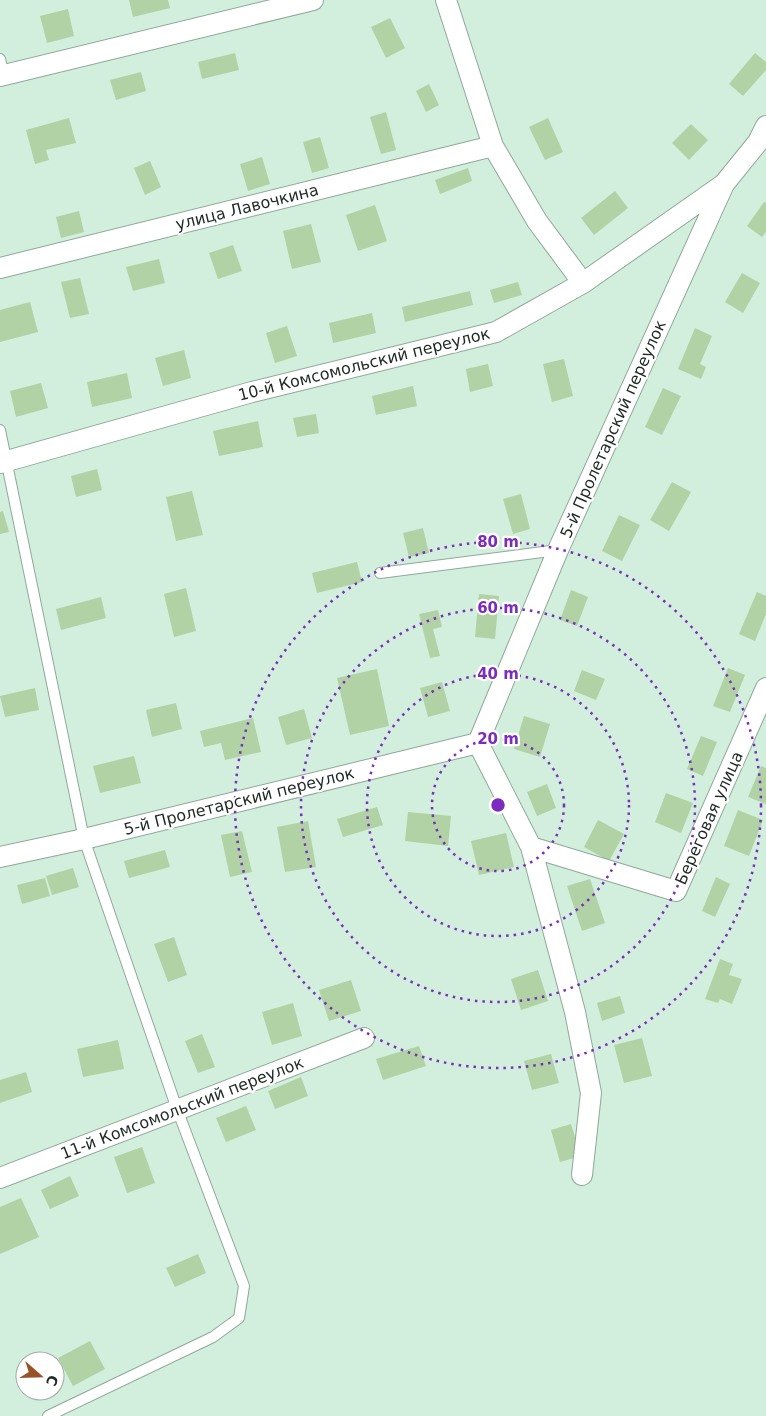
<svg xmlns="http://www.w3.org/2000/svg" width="766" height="1416" viewBox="0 0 766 1416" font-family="'DejaVu Sans',sans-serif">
<rect width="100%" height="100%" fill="#d2eedd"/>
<!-- building -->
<path fill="#b1d2a5" d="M129 0H168L170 8 133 17Z
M68 9 74 36 47 43 40 16Z
M390 18 405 48 386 58 371 27Z
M235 53 239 70 202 79 198 62Z
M755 53 766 62V70L743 96 729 84Z
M141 72 146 91 116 100 110 80Z
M429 84 439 105 426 112 416 91Z
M386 112 396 150 381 154 370 117Z
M69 118 76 143 46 150 49 160 35 164 26 130Z
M548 118 563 152 545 160 529 127Z
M691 124 708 140 689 160 672 143Z
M320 137 329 168 312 173 303 142Z
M262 157 270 184 248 191 240 164Z
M150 161 161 187 145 195 134 168Z
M468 168 472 181 440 194 435 180Z
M615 191 628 208 594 235 581 218Z
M764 202 766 203V232L762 237 747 226Z
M375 205 387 241 358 251 346 215Z
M79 211 84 232 61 238 56 217Z
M311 224 321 262 292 269 283 231Z
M233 245 242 271 218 279 209 253Z
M159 259 165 283 133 291 126 267Z
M742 273 760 283 743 313 725 302Z
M80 278 89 314 70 318 61 282Z
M518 282 522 295 494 303 490 290Z
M470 291 473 305 405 322 402 307Z
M30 302 38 332 0 342V310Z
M372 313 376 333 333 343 329 323Z
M287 326 297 356 275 363 266 333Z
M695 328 712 336 700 364 706 367 701 379 678 369Z
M184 350 191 378 163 386 155 358Z
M564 359 573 396 552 402 543 364Z
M488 364 493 386 470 392 466 369Z
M127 373 132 398 92 407 87 382Z
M41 383 48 408 16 417 10 391Z
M413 386 417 406 376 415 372 396Z
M663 388 681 396 662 435 645 427Z
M316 414 319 433 297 437 293 418Z
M258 421 263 447 219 456 213 431Z
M97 469 102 490 76 497 71 476Z
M672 482 691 492 669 531 650 520Z
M192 491 203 535 176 541 166 497Z
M521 494 530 529 513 534 503 499Z
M3 511 9 532 0 534V512Z
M619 515 640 525 622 561 602 551Z
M423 528 429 553 409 557 403 533Z
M357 562 362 582 317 593 312 573Z
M186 588 196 631 174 637 164 594Z
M571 590 588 597 577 626 560 620Z
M757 592 766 596V614L755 641 739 634Z
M479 594 499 596 495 639 475 637Z
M101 597 106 618 61 630 56 609Z
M438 610 442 627 433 629 440 656 430 658 419 614Z
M728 668 745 675 730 712 713 706Z
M377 669 389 726 350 735 337 678Z
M582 670 605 679 596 700 574 691Z
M442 682 450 711 428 717 420 688Z
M35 688 39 710 5 717 0 696Z
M176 703 182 729 152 737 146 710Z
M304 709 312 738 286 745 278 717Z
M524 716 550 724 540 757 514 749Z
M253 718 261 752 225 760 221 743 204 747 200 731Z
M701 736 717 742 703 776 687 769Z
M134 756 141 783 100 793 93 766Z
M761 766 766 768V804L748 797Z
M547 784 556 808 537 816 527 792Z
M666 793 693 803 681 833 655 822Z
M377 807 383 825 343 837 337 819Z
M738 810 763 820 749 856 724 846Z
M408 812 451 816 448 846 405 841Z
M598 820 624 834 609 861 584 847Z
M308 821 316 867 285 872 277 827Z
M242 831 252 872 230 877 221 835Z
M506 833 514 867 479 875 471 841Z
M165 850 170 867 129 878 124 861Z
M73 868 79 887 52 895 46 876Z
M716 877 730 884 715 917 702 911Z
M45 878 50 896 22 904 17 885Z
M590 879 605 923 582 931 567 886Z
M174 937 187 975 168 982 154 944Z
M720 959 733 964 729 975 742 979 732 1004 720 999 718 1003 705 999Z
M538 970 548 1001 521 1010 511 979Z
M351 980 361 1011 329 1021 319 990Z
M620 996 625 1013 602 1021 597 1003Z
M293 1003 302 1036 272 1045 262 1012Z
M202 1034 215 1067 198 1073 185 1041Z
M642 1038 652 1076 624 1083 614 1045Z
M118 1040 124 1069 83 1077 77 1049Z
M419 1046 426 1066 383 1080 376 1059Z
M551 1054 559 1083 532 1090 524 1061Z
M26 1072 32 1092 0 1103V1080Z
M301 1077 308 1096 275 1109 268 1091Z
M246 1106 256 1130 226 1142 216 1118Z
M571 1124 581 1156 560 1162 551 1130Z
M142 1147 155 1183 127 1193 114 1157Z
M70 1176 79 1196 50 1209 41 1190Z
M21 1198 39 1237 0 1254V1207Z
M198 1254 206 1273 175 1287 166 1268Z
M90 1341 105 1369 73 1386 58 1358Z"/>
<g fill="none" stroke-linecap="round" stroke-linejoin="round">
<defs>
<path id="service" d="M0 59 4 75
M0 430 84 839 177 1109 244 1286 239 1318 213 1337 48 1416
M380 573 558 550"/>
<path id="minor" d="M446 0 493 146 537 221 583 283
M0 76 313 0
M0 268 493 146
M0 463 252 392 496 332 583 283 724 184
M531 847 676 891 766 688
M0 857 84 839 478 743
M582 1175 591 1093 575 1012 531 847 478 743 558 550 724 184 758 142 766 126
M0 1178 364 1038"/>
</defs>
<!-- service casing -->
<use href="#service" stroke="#8fa99a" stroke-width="12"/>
<!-- minor casing -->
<use href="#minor" stroke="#8fa99a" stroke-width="22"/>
<!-- service -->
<use href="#service" stroke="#fff" stroke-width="10"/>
<!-- minor -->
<use href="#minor" stroke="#fff" stroke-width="20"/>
</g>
<!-- distance rings -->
<g fill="none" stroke="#7b2cbf" stroke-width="2.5" stroke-dasharray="2.5 5">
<circle cx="498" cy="805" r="66"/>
<circle cx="498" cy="805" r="131"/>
<circle cx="498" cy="805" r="197"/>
<circle cx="498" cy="805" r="263"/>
</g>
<g text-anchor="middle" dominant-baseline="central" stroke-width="4.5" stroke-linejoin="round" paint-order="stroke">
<!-- street labels -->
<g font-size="16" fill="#1f2a24" stroke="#fff">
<text transform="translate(247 207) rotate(-14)">улица Лавочкина</text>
<text transform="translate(364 364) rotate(-14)">10-й Комсомольский переулок</text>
<text transform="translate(613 429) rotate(-66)">5-й Пролетарский переулок</text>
<text transform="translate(239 801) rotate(-14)">5-й Пролетарский переулок</text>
<text transform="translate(709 818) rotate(-66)">Береговая улица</text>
<text transform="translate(182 1108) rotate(-21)">11-й Комсомольский переулок</text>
</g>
</g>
<circle cx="498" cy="805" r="8" fill="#7b2cbf" stroke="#fff" stroke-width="2.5"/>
<g font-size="15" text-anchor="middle" font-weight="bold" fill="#7b2cbf" stroke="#fff" stroke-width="4.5" stroke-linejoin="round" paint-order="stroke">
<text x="498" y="547">80 m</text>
<text x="498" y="613">60 m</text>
<text x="498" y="679">40 m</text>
<text x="498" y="744">20 m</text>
</g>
<!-- north arrow -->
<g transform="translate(40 1376) rotate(110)"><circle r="24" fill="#ffffff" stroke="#a5aaa7"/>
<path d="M0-4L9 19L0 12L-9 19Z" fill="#975227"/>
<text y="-8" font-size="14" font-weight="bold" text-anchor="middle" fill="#1f2a24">С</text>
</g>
</svg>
